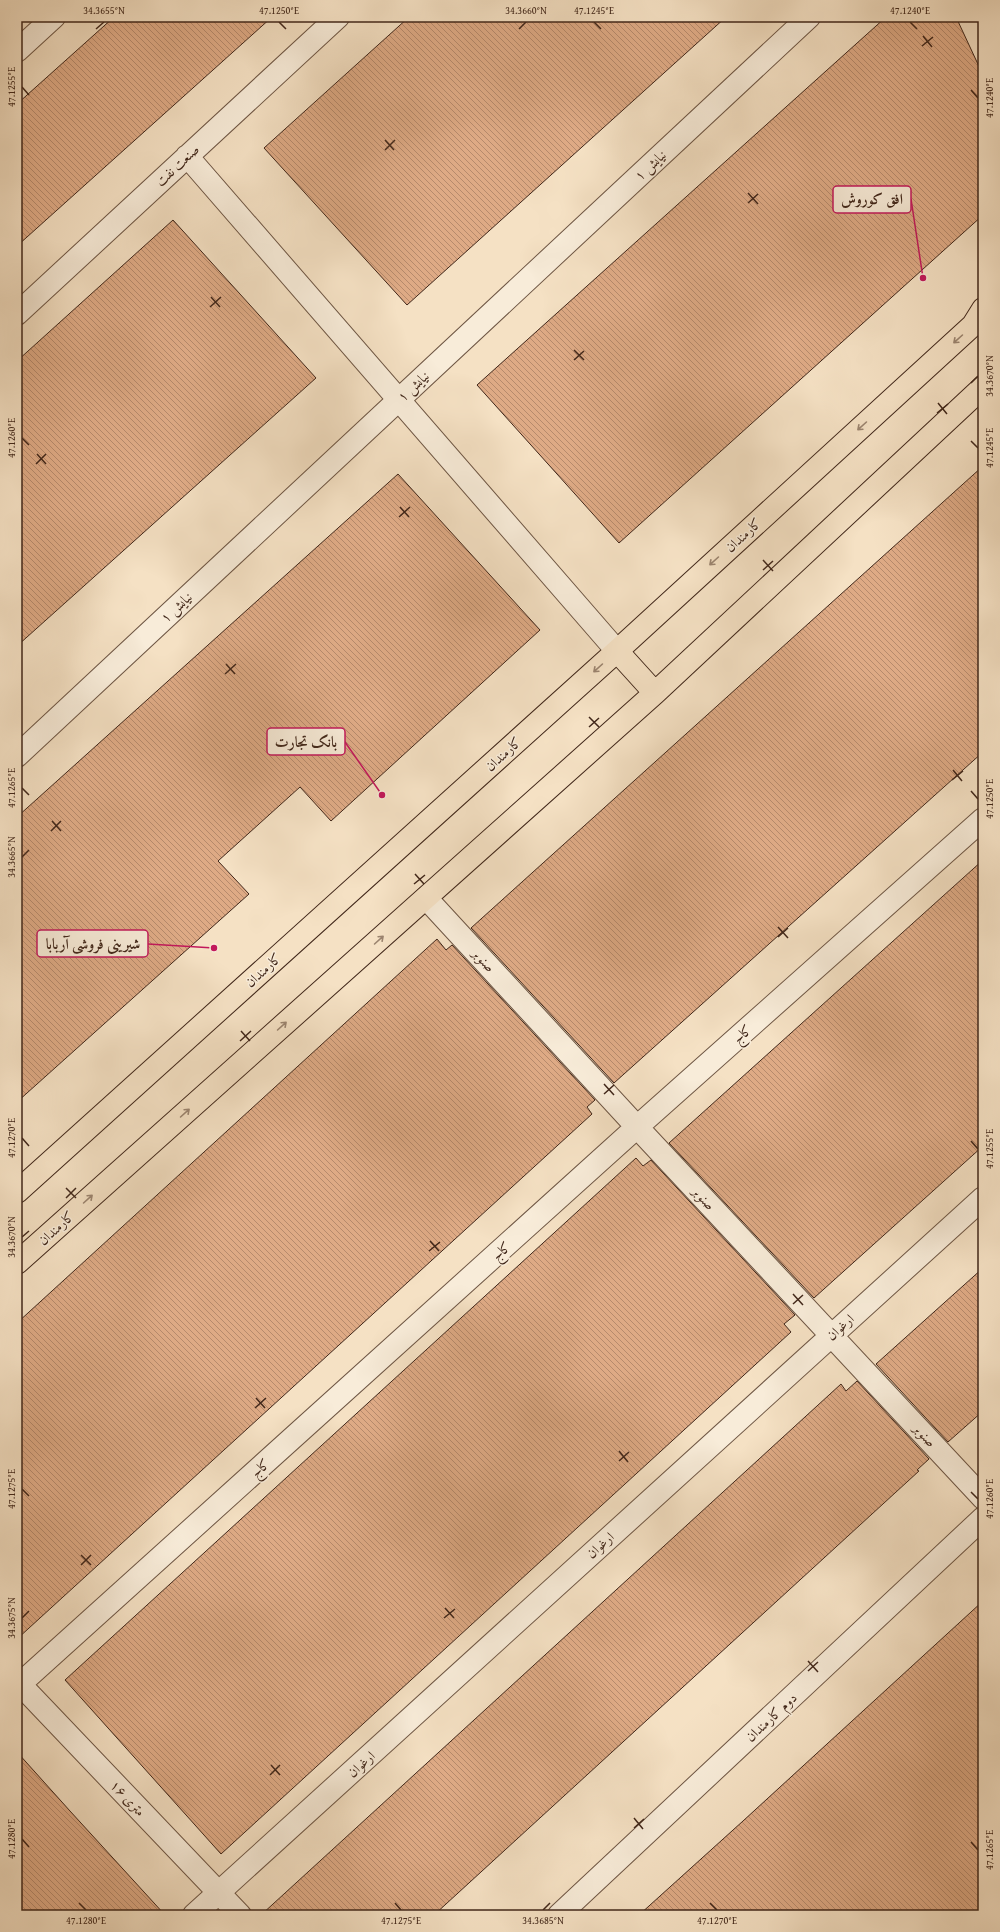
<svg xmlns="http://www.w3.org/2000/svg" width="1000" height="1932" viewBox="0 0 1000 1932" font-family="'Gentium Book Plus',Amiri,serif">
<defs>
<pattern id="building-back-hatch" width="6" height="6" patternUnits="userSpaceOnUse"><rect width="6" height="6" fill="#deaa85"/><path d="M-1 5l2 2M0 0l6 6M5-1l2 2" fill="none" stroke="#b68a6c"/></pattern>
</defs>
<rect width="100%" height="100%" fill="#f5e1c4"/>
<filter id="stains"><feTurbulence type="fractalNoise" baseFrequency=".005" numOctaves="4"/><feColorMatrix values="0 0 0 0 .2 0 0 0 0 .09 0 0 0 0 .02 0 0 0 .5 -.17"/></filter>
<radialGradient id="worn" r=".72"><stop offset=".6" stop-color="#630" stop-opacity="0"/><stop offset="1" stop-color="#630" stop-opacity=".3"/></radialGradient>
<!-- building -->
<path fill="url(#building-back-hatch)" stroke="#41271a" d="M114 17H272L17 246V104Z
M409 17H726L407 305 264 148Z
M886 17H956L983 75V215L619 543 477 385Z
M173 220 316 378 17 646V361Z
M983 466V752L614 1083 471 928Z
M398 474 540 630 331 821 300 787 218 861 249 894 17 1102V817Z
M983 860V1146L814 1298 669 1143Z
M437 939 446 950 452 945 595 1100 587 1107 592 1114 17 1639V1323Z
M636 1158 643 1166 651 1160 795 1315 784 1324 791 1332 221 1854 65 1680Z
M983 1268V1411L948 1442 876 1364Z
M857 1381 929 1459 917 1470 919 1471 434 1915H261L841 1384 846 1391Z
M983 1601V1915H639L743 1821Z
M17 1752 70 1811 165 1915H17Z"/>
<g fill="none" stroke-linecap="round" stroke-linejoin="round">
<defs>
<path id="minor" d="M17 51 54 17
M187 156 617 651
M17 314 338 17
M17 756 809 17
M426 898 637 1127 983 1498
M17 1681 240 1915
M20 1684 637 1127 983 819
M194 1915 983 1198
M559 1915 983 1518"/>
<path id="major" d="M617 651 655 693
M17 1192 617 651 973 325 983 309
M17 1263 655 693 983 387"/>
</defs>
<!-- minor casing -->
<use href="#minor" stroke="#6e5644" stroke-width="24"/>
<!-- major casing -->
<use href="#major" stroke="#41271a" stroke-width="24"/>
<!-- minor -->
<use href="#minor" stroke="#f8ecd9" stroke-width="22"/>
<!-- major -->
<use href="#major" stroke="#f5e1c4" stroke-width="22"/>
</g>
<!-- one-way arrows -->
<defs><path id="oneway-shaft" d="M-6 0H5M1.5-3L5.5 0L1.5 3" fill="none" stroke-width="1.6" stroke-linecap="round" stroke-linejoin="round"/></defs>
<g stroke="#9b846f">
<use href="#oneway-shaft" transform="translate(958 339) rotate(138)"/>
<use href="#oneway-shaft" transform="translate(862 426) rotate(138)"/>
<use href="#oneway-shaft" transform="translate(714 561) rotate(138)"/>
<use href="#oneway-shaft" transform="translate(598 668) rotate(138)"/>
<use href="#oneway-shaft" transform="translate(379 940) rotate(-42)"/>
<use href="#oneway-shaft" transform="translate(282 1026) rotate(-42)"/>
<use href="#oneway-shaft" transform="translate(185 1113) rotate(-42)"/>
<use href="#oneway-shaft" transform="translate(88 1199) rotate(-42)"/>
</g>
<!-- ticks -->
<path fill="none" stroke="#41271a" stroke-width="1.5" d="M279 22 286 29M594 22 601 29M910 22 917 29M96 29 104 22M519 29 526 22M923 36 932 47M922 46 933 37M22 87 29 95M971 90 978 98M385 140 394 150M385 150 395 140M748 193 758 204M748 203 758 194M211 297 220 307M210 307 221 297M574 350 584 360M574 360 584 351M971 383 978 376M938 403 947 414M937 413 948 404M22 438 29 445M971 441 978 448M37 454 46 464M36 464 46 454M400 507 409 517M399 517 410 507M763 560 773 571M763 570 773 561M226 664 235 674M225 674 236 664M589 717 599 727M589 727 599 718M953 770 962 781M952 780 963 771M22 788 29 795M971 791 978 799M52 821 61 831M51 831 61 821M22 857 29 850M415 874 424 884M414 884 425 875M778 927 788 938M778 937 788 928M241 1031 250 1041M240 1041 251 1031M604 1084 614 1095M604 1094 614 1085M22 1138 29 1146M971 1141 978 1149M66 1188 76 1198M66 1198 76 1188M22 1237 29 1231M430 1241 439 1251M429 1251 440 1242M793 1294 803 1305M793 1304 803 1295M256 1398 265 1408M255 1408 266 1398M619 1451 628 1462M619 1461 629 1452M22 1489 29 1496M971 1492 978 1499M81 1555 91 1565M81 1565 91 1555M445 1608 454 1618M22 1618 29 1611M444 1618 455 1609M808 1661 818 1672M808 1671 818 1662M271 1765 280 1775M270 1775 280 1765M634 1818 643 1829M634 1828 644 1819M22 1839 29 1847M971 1842 978 1850M79 1903 86 1910M395 1903 401 1910M710 1903 717 1910M543 1910 550 1903"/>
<g text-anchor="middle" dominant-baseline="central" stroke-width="3" stroke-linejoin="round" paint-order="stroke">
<!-- street labels -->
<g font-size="14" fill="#41271a" stroke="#f8ecd9">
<text transform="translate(177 165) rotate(-43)">صنعت نفت</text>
<text transform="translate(650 165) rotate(-43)">نیایش ۱</text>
<text transform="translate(413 386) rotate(-43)">نیایش ۱</text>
<text transform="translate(743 535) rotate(-42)">کارمندان</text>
<text transform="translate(176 607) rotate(-43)">نیایش ۱</text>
<text transform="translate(503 754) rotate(-42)">کارمندان</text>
<text transform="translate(484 960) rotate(47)">صنوبر</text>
<text transform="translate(263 970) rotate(-42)">کارمندان</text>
<text transform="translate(742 1034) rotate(-42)">کاج</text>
<text transform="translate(704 1198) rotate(47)">صنوبر</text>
<text transform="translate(56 1228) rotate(-42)">کارمندان</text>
<text transform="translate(501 1251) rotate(-42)">کاج</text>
<text transform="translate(840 1327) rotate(-42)">ارغوان</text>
<text transform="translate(925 1435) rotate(47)">صنوبر</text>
<text transform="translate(260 1468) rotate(-42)">کاج</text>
<text transform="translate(600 1545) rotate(-42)">ارغوان</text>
<text transform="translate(771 1717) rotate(-43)">دوم کارمندان</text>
<text transform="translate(361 1764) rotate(-42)">ارغوان</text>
<text transform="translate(128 1798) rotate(47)">۱۶ متری</text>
</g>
</g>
<!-- callouts -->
<path fill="none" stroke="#c2185b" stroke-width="1.5" d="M923 278L911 199M382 795L345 742M214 948L148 944"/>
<g fill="#c2185b" stroke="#f8ecd9" stroke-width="1.5">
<circle cx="923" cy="278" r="4"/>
<circle cx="382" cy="795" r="4"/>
<circle cx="214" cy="948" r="4"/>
</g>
<g fill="#f8ecd9" stroke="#c2185b" stroke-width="1.5">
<rect x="833" y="186" width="78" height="27" rx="4"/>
<rect x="267" y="728" width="78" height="27" rx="4"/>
<rect x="37" y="930" width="111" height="27" rx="4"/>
</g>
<g font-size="15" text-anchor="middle" font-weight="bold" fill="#41271a">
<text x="872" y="204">افق کوروش</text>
<text x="306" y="747">بانک تجارت</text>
<text x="93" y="949">شیرینی فروشی آربابا</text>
</g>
<!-- margin -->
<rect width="1000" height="1932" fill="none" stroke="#f5e1c4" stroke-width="44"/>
<rect x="22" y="22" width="956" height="1888" fill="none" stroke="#41271a" stroke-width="1.5"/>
<g font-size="10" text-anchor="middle" fill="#41271a">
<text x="104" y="14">34.3655°N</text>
<text x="279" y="14">47.1250°E</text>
<text x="526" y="14">34.3660°N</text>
<text x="594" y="14">47.1245°E</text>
<text x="910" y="14">47.1240°E</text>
<text transform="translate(11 87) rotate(-90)" y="4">47.1255°E</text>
<text transform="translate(989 98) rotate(-90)" y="4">47.1240°E</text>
<text transform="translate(989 376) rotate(-90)" y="4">34.3670°N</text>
<text transform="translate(11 438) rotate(-90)" y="4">47.1260°E</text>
<text transform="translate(989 448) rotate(-90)" y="4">47.1245°E</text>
<text transform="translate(11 788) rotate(-90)" y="4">47.1265°E</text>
<text transform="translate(989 799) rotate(-90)" y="4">47.1250°E</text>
<text transform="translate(11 857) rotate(-90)" y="4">34.3665°N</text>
<text transform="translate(11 1138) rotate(-90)" y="4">47.1270°E</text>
<text transform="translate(989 1149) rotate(-90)" y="4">47.1255°E</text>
<text transform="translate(11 1237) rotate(-90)" y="4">34.3670°N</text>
<text transform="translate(11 1489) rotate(-90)" y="4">47.1275°E</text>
<text transform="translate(989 1499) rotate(-90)" y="4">47.1260°E</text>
<text transform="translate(11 1618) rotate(-90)" y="4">34.3675°N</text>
<text transform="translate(11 1839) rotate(-90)" y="4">47.1280°E</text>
<text transform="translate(989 1850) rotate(-90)" y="4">47.1265°E</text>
<text x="86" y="1924">47.1280°E</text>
<text x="401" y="1924">47.1275°E</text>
<text x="543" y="1924">34.3685°N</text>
<text x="717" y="1924">47.1270°E</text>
</g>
<rect width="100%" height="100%" filter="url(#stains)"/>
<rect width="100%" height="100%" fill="url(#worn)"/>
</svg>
